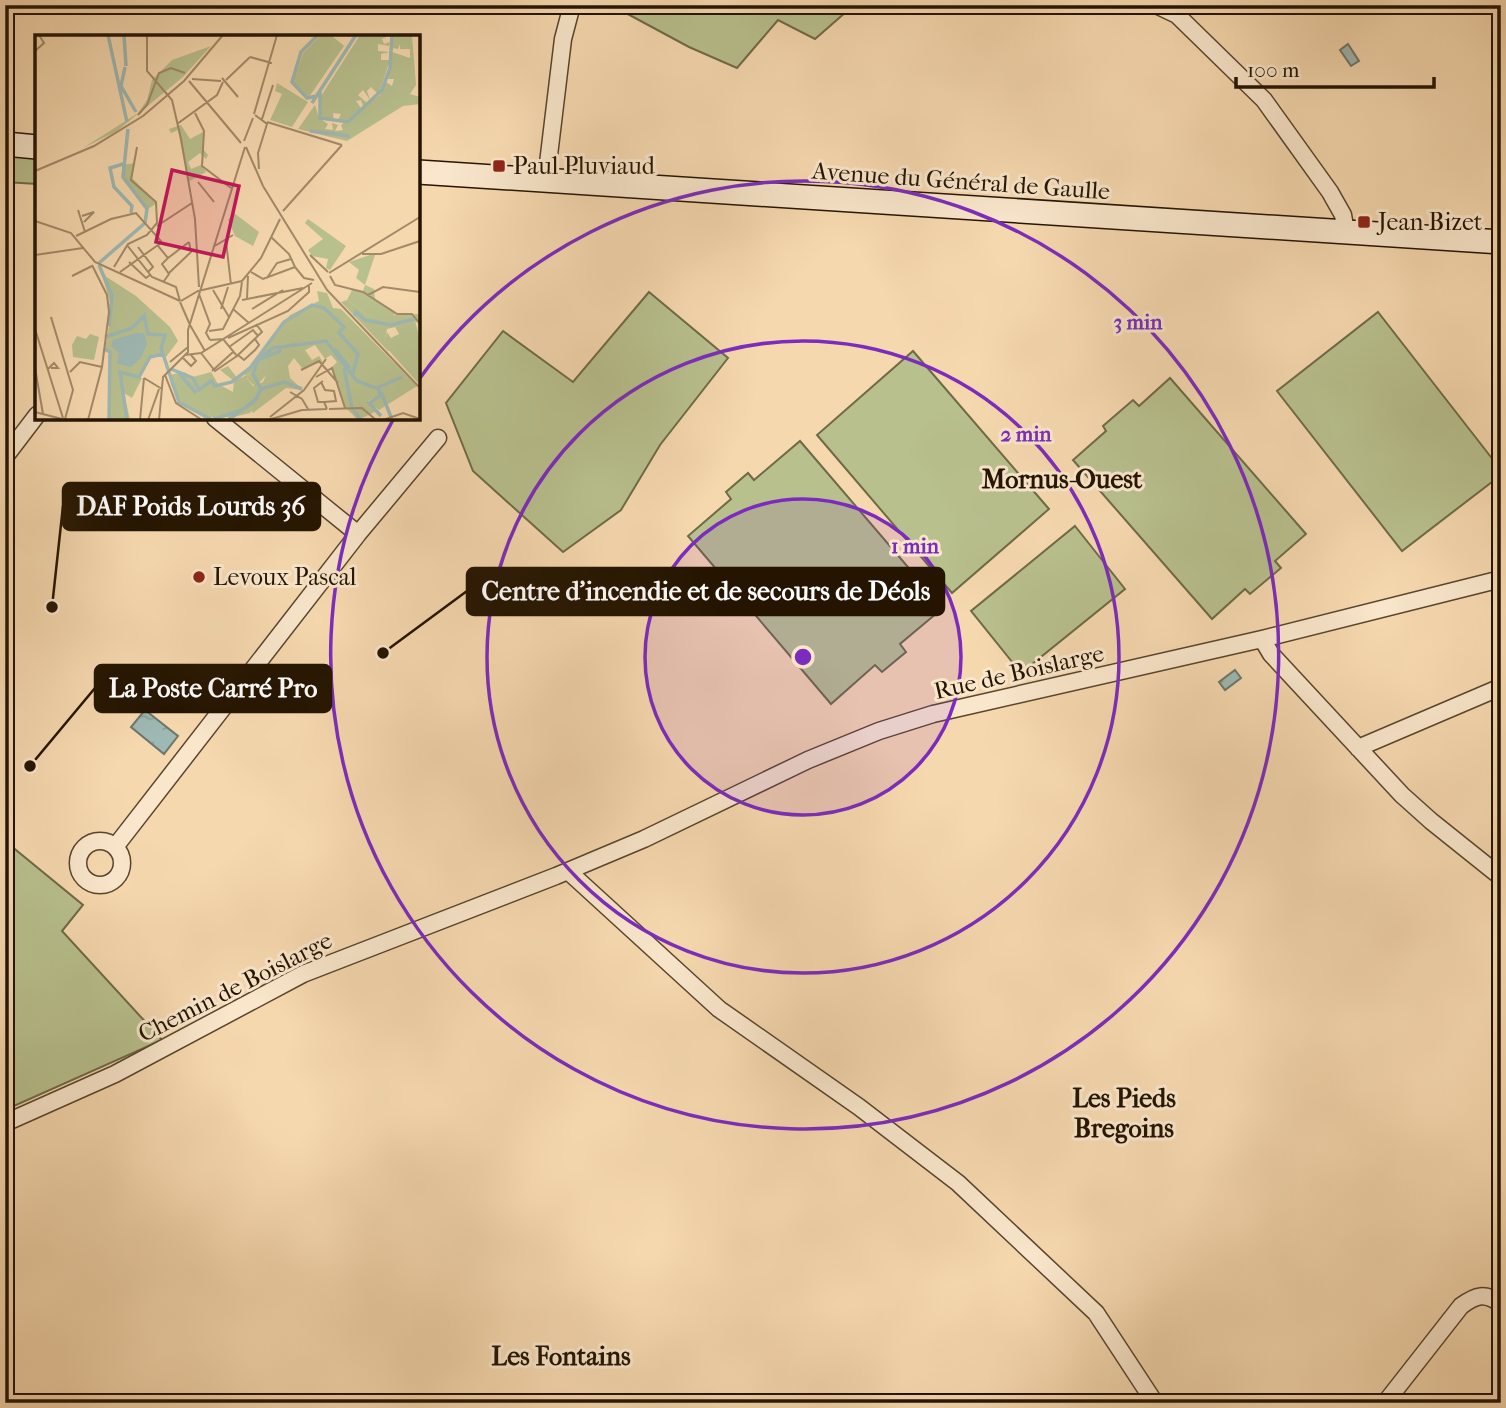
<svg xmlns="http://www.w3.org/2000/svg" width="1506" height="1408" viewBox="0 0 1506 1408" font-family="'IM FELL French Canon',serif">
<defs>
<pattern id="water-ripples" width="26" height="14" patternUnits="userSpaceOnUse" patternTransform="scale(1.75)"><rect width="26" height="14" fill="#9eb8b3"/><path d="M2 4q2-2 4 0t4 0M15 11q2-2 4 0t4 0" fill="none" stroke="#889d98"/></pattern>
</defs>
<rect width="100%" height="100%" fill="#f6d8af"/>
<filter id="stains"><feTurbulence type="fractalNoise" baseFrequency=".00286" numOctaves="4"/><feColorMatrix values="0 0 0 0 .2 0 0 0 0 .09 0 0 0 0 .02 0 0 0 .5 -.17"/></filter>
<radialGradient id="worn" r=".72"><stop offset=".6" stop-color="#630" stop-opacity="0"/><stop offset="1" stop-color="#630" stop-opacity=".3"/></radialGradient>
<!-- grass -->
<path fill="#b8c08e" stroke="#6e6a47" stroke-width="2" d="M611 5H854L815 39 778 20 737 68 689 47Z
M5 153 37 157V184L5 182Z
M649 292 728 358 660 445 621 510 563 552 473 471 446 403 503 331 573 382Z
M1378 312 1501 470V475L1402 551 1277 391Z
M913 351 1049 509 952 593 817 435Z
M1170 378 1306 534 1275 561 1281 568 1250 594 1245 589 1212 619 1073 460 1106 431 1103 426 1133 400 1139 406Z
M800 441 943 608 900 644 906 652 882 672 875 665 831 704 688 536 731 499 726 492 748 473 754 480Z
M1075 526 1125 589 1021 673 971 611Z
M5 841 83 905 62 931 162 1040 5 1110Z"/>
<!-- water -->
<path fill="url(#water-ripples)" stroke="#6d766b" stroke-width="2" d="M1348 44 1359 61 1351 66 1340 50Z
M1235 670 1241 678 1225 690 1219 682Z
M145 710 178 736 164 754 131 727Z"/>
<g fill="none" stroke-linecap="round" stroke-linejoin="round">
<defs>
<path id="street" d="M1156 5 1177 15 1264 100 1330 192 1343 215 1346 232
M546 180 563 39 572 5
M215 418 358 534
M5 457 37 415
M1262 639 1271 654 1402 795 1431 821 1501 877
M1358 748 1501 687
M78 863a22 22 0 1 1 44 0a22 22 0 1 1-44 0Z
M115 847 358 534 438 438
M568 871 719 1009 859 1107 958 1183 1096 1313 1155 1403
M5 1123 115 1074 303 974 556 876 644 839 808 760 879 731 933 714 1262 639 1501 579
M1385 1403 1461 1306C1476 1295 1485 1292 1501 1304"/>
<path id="secondary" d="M5 144 37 147
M418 172 1501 242"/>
</defs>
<!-- street casing -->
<use href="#street" stroke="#58452c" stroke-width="19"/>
<!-- secondary casing -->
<use href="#secondary" stroke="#241400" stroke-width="26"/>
<!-- street -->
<use href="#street" stroke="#f9e6cb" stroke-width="16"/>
<!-- secondary -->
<use href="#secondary" stroke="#f9e6cb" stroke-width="23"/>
</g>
<!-- distance rings -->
<circle cx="803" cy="657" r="158" fill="#7b2cbf" fill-opacity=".12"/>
<g fill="none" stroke="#7b2cbf" stroke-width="3.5">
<circle cx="803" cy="657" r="158"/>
<circle cx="803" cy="657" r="316"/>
<path d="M420 378A474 474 0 1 1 393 420"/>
</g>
<!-- markers -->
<g fill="#8f2418" stroke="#f9e6cb" stroke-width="2.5">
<rect x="492" y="159" width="14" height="14" rx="3.5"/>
<rect x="1357" y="215" width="14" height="14" rx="3.5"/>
<circle cx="199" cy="577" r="7"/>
</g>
<g text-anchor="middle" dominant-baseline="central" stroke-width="6" stroke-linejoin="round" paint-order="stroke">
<!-- poi labels -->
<g font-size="24" fill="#241400" stroke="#f9e6cb" text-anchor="start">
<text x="513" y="166">Paul Pluviaud</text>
<text x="1378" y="222">Jean Bizet</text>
<text x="213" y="577">Levoux Pascal</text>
</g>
<!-- street labels -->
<g font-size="24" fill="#241400" stroke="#f9e6cb">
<text transform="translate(961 181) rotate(4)">Avenue du Général de Gaulle</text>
<text transform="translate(1019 672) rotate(-13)">Rue de Boislarge</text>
<text transform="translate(235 987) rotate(-27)">Chemin de Boislarge</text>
</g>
<!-- neighbourhood labels -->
<g font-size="26" font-weight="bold" fill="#241400" stroke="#f9e6cb">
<text x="1062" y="479">Mornus-Ouest</text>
<text x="1124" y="1098">Les Pieds<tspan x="1124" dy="30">Bregoins</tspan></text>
<text x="561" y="1356">Les Fontains</text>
</g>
</g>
<!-- overview -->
<g transform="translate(35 35)">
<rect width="385" height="385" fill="#f6d8af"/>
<path d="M286 0H296L309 11 274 62 261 52 259 45 268 18ZM325 0H355L347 4 349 9 355 7 354 11 343 9V16L355 17 346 19V25H355L347 50 343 59 336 52 332 56 335 65 328 55 323 60 332 68 328 71 326 65 321 66 326 73 312 86 302 87 306 79 298 78 299 86 291 85 284 78 286 61ZM358 0H377L381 50 375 59 385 62V69L368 71 312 106 263 94 280 70 284 83 293 89 290 94 298 95 297 88 303 90 300 96 308 95 306 90 345 60 351 47 357 51 359 44H353L357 17 375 23V14H365V9L363 14 357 13ZM176 11 148 42 82 96 48 113 103 78 112 65 117 45 137 25ZM242 48 273 67 257 92 235 85 247 59 240 56ZM146 90 155 104 168 97V114L173 120 171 124 165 118 153 127 156 134 166 130 171 137 153 147 143 95 136 98 134 94ZM199 178 224 197 218 211 200 201 193 185ZM330 250 339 254 340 264 361 277 357 282 334 281 312 265 317 255 328 256ZM282 256 292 258 298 273 306 274 382 351 344 375 335 368 345 360 333 366 335 372 342 376 323 385 310 372 297 332 302 327 296 320 290 324 280 310 270 315 277 325 284 321 288 327 267 333 259 323 253 331 255 343 268 355 251 353 218 378 214 373 200 382H172L144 365 136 350 134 341 139 339 149 337 158 342 176 337 183 349 198 357 199 346 185 335 193 331 203 344 217 338 212 344 218 351 228 347 235 331V320L227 316 255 280 284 266ZM380 286 385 304V350L348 309 352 297 356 303 364 299 360 292ZM55 299 64 302 59 325 38 322 37 310 42 301 51 304Z" fill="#b8c08e"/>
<path d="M335 220H340L330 250 321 243 324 235 314 227ZM312 265 334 281 385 279V286L352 294 349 308 353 313 365 309 353 316 306 267ZM293 274 312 294 306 296 319 314 324 317 331 312 342 328 333 331 325 319 318 327 322 319 318 316 309 321 318 329 320 341 343 355 313 342 322 358 318 371H324L325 366 335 377 328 372H310L316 369 313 359 306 357 310 346H303L298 334 310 333 305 322 302 324 292 315 302 320 293 307 246 311 291 304 307 319 317 315 301 295 283 302 278 296 277 287 292 296 297 290 307 292 291 281ZM238 313H247L248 317 235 320 237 334 224 348 225 357 216 371 227 358 226 349 229 353 226 361 215 378 194 383 189 378 193 375 200 382 197 377 224 355 212 344 217 338 209 341 227 316Z" fill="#b8c08e"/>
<path d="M67 239 101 261 135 292 143 306 131 322H114L105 341 84 336 89 356 86 337 107 343 97 363 89 358 95 385H74L76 318 70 314 77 275Z" fill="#b8c08e"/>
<path d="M100 128 96 142 122 168 113 174 88 145 87 130ZM273 184 311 211 295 235 291 233 293 224 277 221 273 215 288 204 270 188Z" fill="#b8c08e"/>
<path d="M101 298H109L112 309 106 323 96 332 82 329 84 318 76 311 78 305Z" fill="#9eb8b3"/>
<path fill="none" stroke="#9eb8b3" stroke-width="3.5" d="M73 0 92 87M89 0 91 31M90 32 86 51 101 77M285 55V83L313 87 347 55 355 33 357 0M282 61 272 63 257 47 266 17 283 0M277 68 321 0M93 94 88 142 112 174 110 188M275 96 315 101M88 129 75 133 79 152 97 171 96 178M64 228 110 188M64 230 77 261 74 291M320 281 321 277 330 285 356 290 379 284M70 302 97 293 109 281 113 299 130 300 126 313 144 367 177 385M69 314 75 317 74 385M299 314 315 333M226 322 238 313 291 306 322 346 344 354 345 361 334 368 346 381M215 333 249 287 277 270 289 273 309 292 304 298 323 319 317 341M309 333 317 373 326 385M136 334 158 343 164 355 176 346 180 351 197 347 215 333M143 337 161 358M342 353 367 342M226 354 249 347 267 354M346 357 356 382M194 384 220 366 226 354 218 339 223 325 245 316V312M92 385 85 337 104 342 115 322 128 319M176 385 207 375 223 362"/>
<path fill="none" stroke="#a28a69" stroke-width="2" d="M112 0V36L137 65 146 104 160 184 164 252M0 16 9 8 4 0M215 22 237 28M157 44 186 46M191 45 215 22M154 46 206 108M190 47 187 43 203 62M160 78 169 96 167 131 196 153M219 79 242 0M103 80 112 70 124 38 136 33 150 38M220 80 232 89 223 118 224 134M227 84 238 50M232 87 307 110M142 89 182 60 188 47M209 106 218 83M211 112 228 151 292 255 385 353M0 136 59 111 108 81 149 46 188 0M163 147 179 167M43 175 50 197M248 176 307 110M47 181 59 177 49 187M0 186 36 198 60 227 145 266M122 191 157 168M41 201 76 184 101 178 126 206 123 211 133 223 127 229 134 239 129 246M236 202 254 219 260 232M191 206 196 250M92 210 117 242 141 252 145 266M103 212 118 232 113 237M178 212 198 200M327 219H346L385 206M0 220 48 213M275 220 293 237M133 223 154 207M94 227 111 243 115 240M79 232 93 209 112 200 122 188 121 167 96 145 102 112M85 237 123 210M216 237 228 244 260 232 269 243 279 245M134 238 156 217 154 207M294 238 385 182M37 241 57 231M295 241 300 250 328 257 362 279H377L385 289M232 243 242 228 256 224M207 246 226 223 245 184M178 255 194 282M164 259 175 289 171 298 175 305M333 260 348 252 385 257M212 263 213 241M207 265 268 253M146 266 163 256 207 246M145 267 155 290M186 274 193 252M198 274 214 288M217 274 248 255M16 282 38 355 30 384M155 290 170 316M0 294 28 383M174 296 188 294 205 261 207 247M193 303 253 276 274 257V251M175 305 188 304 202 321 227 297 221 289M194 312 218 295 223 301M166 318 180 336 202 321M150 320 166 318 277 248M203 320 209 325 220 315 224 310 220 304M148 323 156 331 161 326 156 320M135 327 153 312M0 333 8 379M13 334 19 328 23 333H16M266 335 284 326 303 348M177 336 198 317M35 337 45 327 67 332M130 340 141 368 167 385M281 342 297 333 310 373M109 343 127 354M288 346 279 353 283 367H289L292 374M286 347 290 355 299 356 301 366 289 367M255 357 267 364 273 374M294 374 327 373 341 385M0 377 27 384M235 382 269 355 291 324M53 385 67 332 74 277 72 260 57 230M105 385 109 343M113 385 124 354M124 385 128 342 153 317V295L210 112M233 385 267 375 292 374M348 385 368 378 385 384"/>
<path fill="#c2185b" fill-opacity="0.15" stroke="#c2185b" stroke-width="3.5" d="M137 135 204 151 188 222 121 207Z"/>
<rect width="385" height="385" fill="none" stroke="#241400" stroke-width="3.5"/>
</g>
<circle cx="803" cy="657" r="10" fill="#7b2cbf" stroke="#f9e6cb" stroke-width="3.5"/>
<g font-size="21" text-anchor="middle" font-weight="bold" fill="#7b2cbf" stroke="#f9e6cb" stroke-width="6" stroke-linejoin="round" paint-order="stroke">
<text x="1138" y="329">3 min</text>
<text x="1026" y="441">2 min</text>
<text x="915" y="553">1 min</text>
</g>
<!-- callouts -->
<path fill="none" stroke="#241400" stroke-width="2.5" d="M52 607L63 506M383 653L467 591M30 766L95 688"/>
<g fill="#241400" stroke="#f9e6cb" stroke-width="2.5">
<circle cx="52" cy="607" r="7"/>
<circle cx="383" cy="653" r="7"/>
<circle cx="30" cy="766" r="7"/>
</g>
<g fill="#241400" stroke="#241400" stroke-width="2.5">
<rect x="63" y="483" width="257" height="47" rx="7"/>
<rect x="467" y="568" width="477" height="47" rx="7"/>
<rect x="95" y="665" width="236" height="47" rx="7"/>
</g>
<g font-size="26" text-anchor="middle" font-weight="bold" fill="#fff">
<text x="191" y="515">DAF Poids Lourds 36</text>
<text x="706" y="600">Centre d'incendie et de secours de Déols</text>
<text x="213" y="697">La Poste Carré Pro</text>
</g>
<!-- margin -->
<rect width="1506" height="1408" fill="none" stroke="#f6d8af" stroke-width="28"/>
<rect x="7" y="7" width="1492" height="1394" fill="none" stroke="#241400" stroke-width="3.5"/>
<rect x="14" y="14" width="1478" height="1380" fill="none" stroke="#241400" stroke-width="2"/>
<!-- scale -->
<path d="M1236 77v10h198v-10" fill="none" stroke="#241400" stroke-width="3.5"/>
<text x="1247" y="77" font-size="21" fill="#241400" stroke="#f9e6cb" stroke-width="5" paint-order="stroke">100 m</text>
<rect width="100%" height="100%" filter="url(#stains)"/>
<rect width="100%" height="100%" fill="url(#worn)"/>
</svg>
